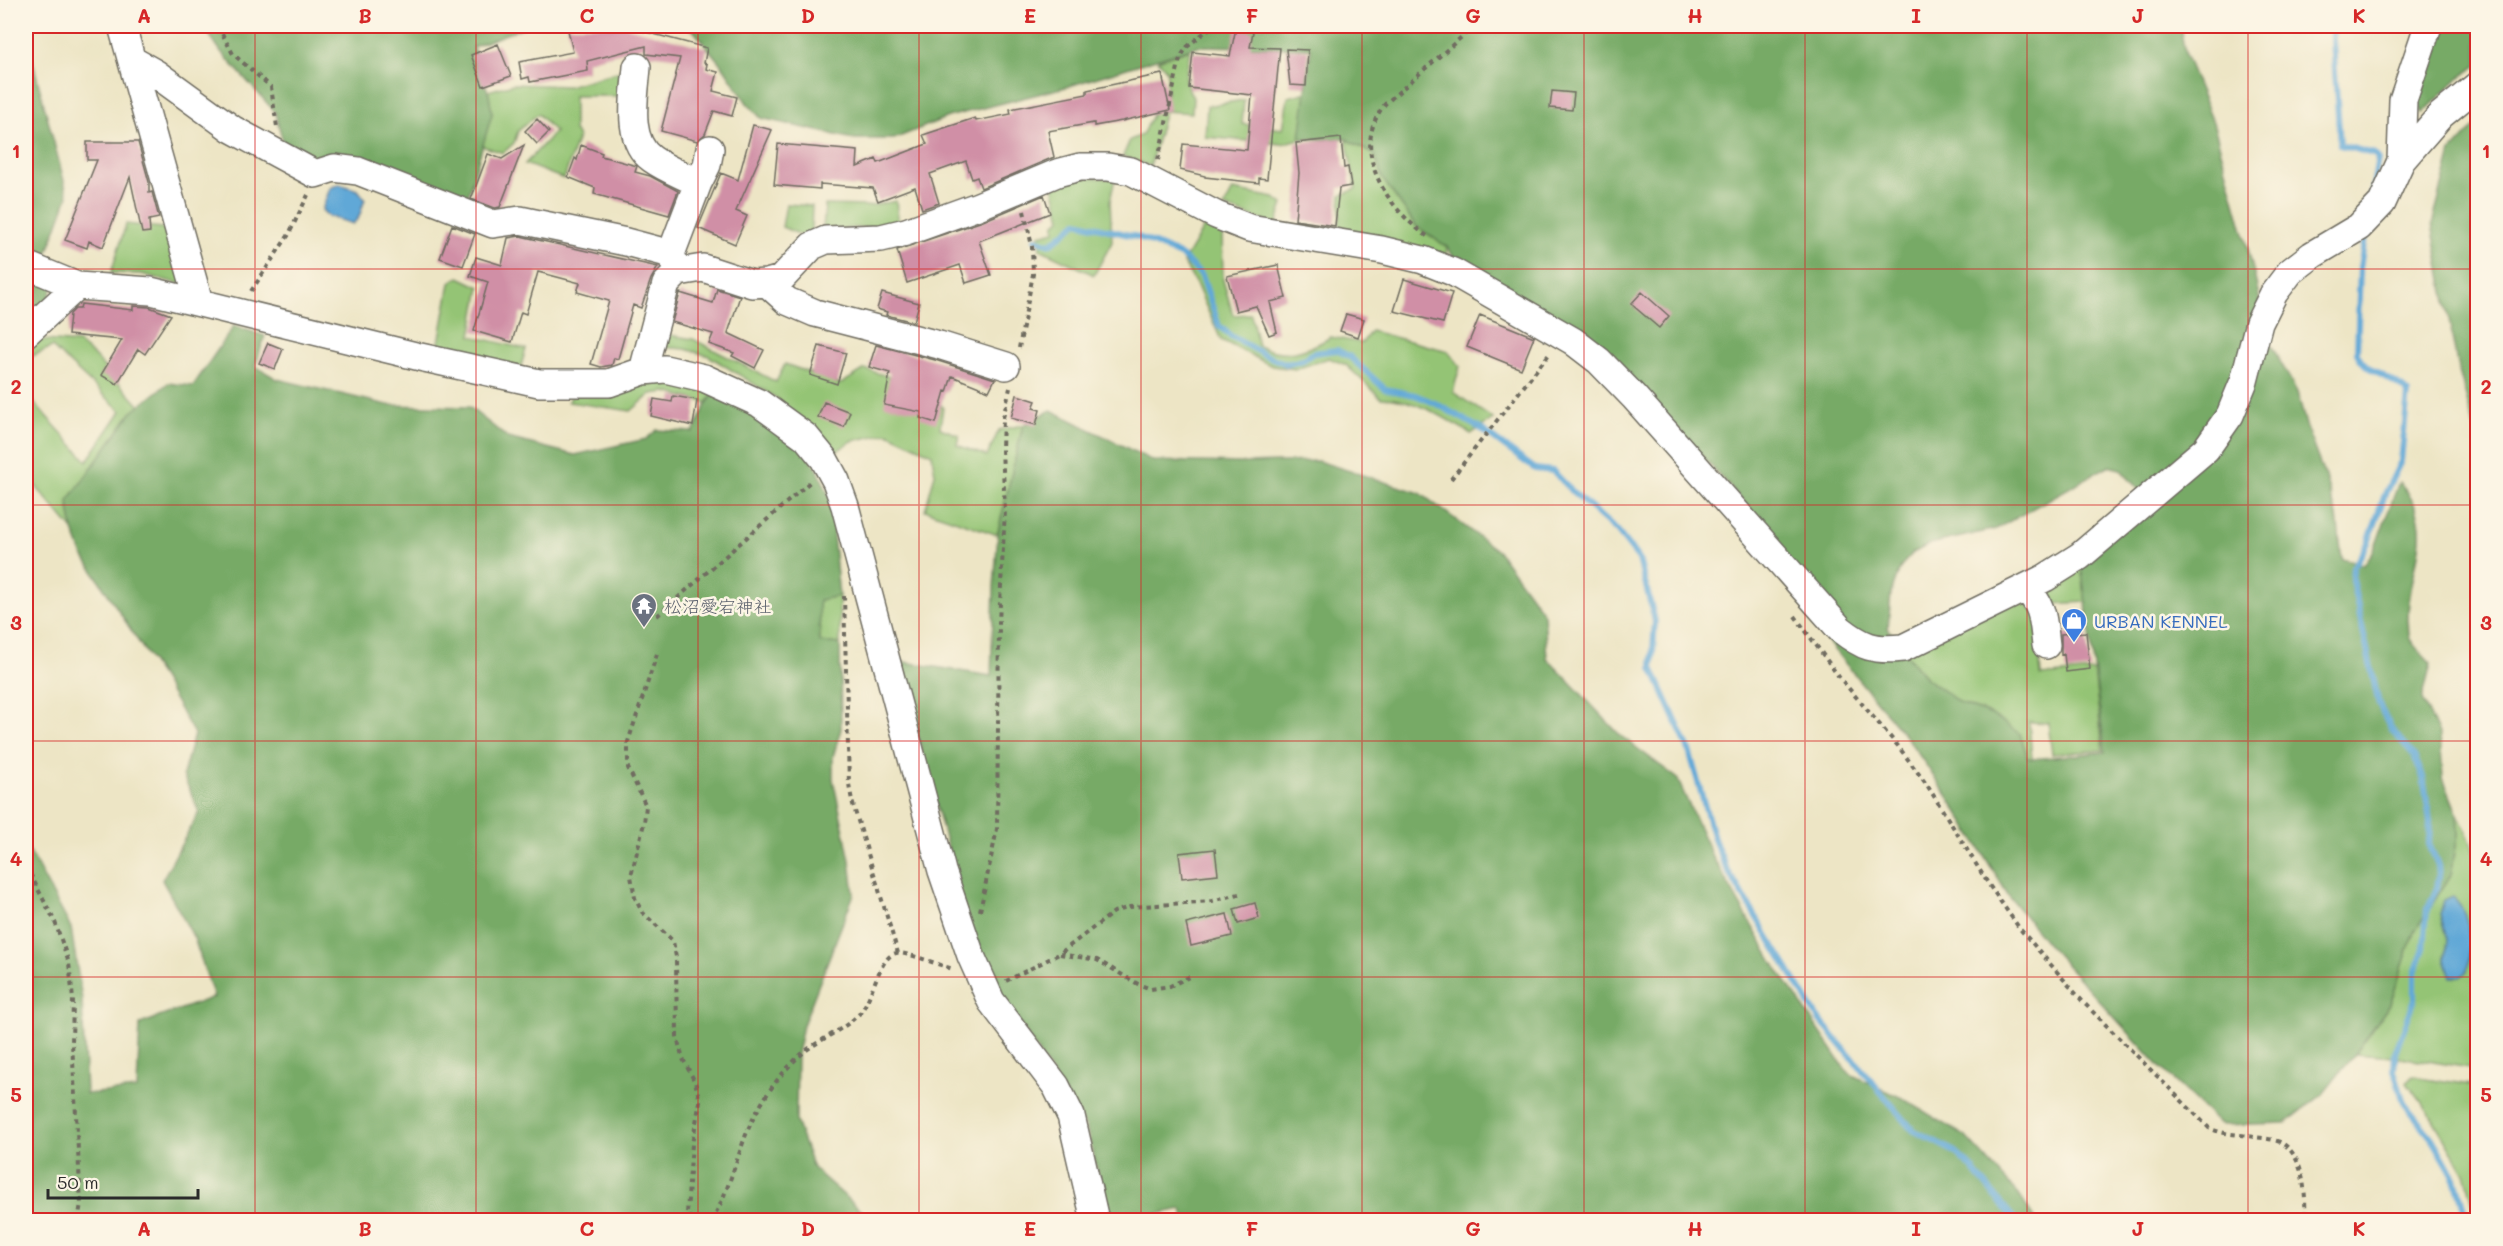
<svg xmlns="http://www.w3.org/2000/svg" width="2503" height="1246" viewBox="0 0 2503 1246" font-family="Mali,'Klee One',sans-serif">
<rect width="100%" height="100%" fill="#fcf5e5"/>
<filter id="ink" filterUnits="userSpaceOnUse"><feTurbulence type="fractalNoise" baseFrequency=".0167" numOctaves="2"/><feDisplacementMap in="SourceGraphic" scale="12" xChannelSelector="R" yChannelSelector="G"/><feConvolveMatrix kernelMatrix="1 2 1 2 8 2 1 2 1" color-interpolation-filters="sRGB"/></filter>
<filter id="wash" filterUnits="userSpaceOnUse"><feTurbulence type="fractalNoise" baseFrequency=".008" numOctaves="4" result="noise"/><feDisplacementMap in="SourceGraphic" scale="24" xChannelSelector="R" yChannelSelector="G"/><feGaussianBlur stdDeviation="1.35" result="paint"/><feColorMatrix in="noise" values="0 0 0 0 0 0 0 0 0 0 0 0 0 0 0 0 0 1.4 0 .05"/><feComposite in="paint" operator="in"/></filter>
<g filter="url(#wash)">
<rect width="100%" height="100%" fill="#ede5c5"/>
<!-- green -->
<path fill="#94c474" stroke="#607850" stroke-width="1.5" fill-rule="evenodd" d="M1190 49 1185 81 1193 98 1192 113 1165 111 1150 166 1123 156 1130 140 1142 135 1154 111 1153 98 1167 94V71L1158 60Z
M628 69 627 96H574V130L578 137 564 179 525 164 555 132 538 114 518 131 514 143 503 153 482 146 492 114 488 91 513 84 568 86Z
M1307 92 1300 139 1282 144 1205 137 1207 106 1244 100 1242 124 1283 129 1288 97Z
M1346 139 1375 155 1382 178 1416 226 1447 247 1445 261 1339 232 1341 195 1356 189Z
M1079 177 1115 179 1110 201 1112 242 1094 275 1040 249 1039 235 1055 231V223L1061 219 1053 185Z
M1233 190 1274 198 1283 204 1276 225 1224 207Z
M896 201 899 225 823 230 825 205 868 206Z
M786 204 812 206 811 232 803 236 782 227Z
M1207 222 1222 226 1223 280 1233 315 1251 314 1258 346C1288 358 1303 353 1331 337L1362 343 1371 331 1448 351 1460 366 1453 392 1493 419 1471 434C1444 417 1414 398 1381 398L1346 365 1329 358 1296 369 1272 366 1221 340 1197 286 1183 262Z
M126 224 172 229 185 285 141 274 111 273Z
M459 277 480 287 471 336 526 349 520 369 438 348 450 283Z
M663 334 693 339 776 382 785 364 841 384 865 369 921 387 943 407 940 428 959 435 957 445 987 456 999 430 1023 425 998 532 995 534 925 510 935 474 932 454 888 433 852 441 837 451 775 397 709 356 685 349 662 347Z
M31 339 79 343 93 355 140 406 131 413 68 501 73 530 26 475V394L87 461 121 411 52 347 26 359V343Z
M670 378 714 394 707 403 666 392 651 394 631 411 568 402 571 397 579 394Z
M2081 565 2086 602 2051 604 2040 590Z
M839 596 840 644 820 643 819 600Z
M2021 598 2036 615 2041 676 2094 671 2103 750 2052 754 2048 723 2029 722 2032 759 2028 758 1992 715 1960 703 1927 679 1904 652Z
M2457 813 2469 837 2477 862V1069L2408 1058 2355 1054 2390 1004 2414 932 2451 875 2458 835ZM2464 913 2469 959H2445L2447 939 2440 914Z
M2412 1076 2477 1086V1219L2465 1173 2428 1111 2407 1083Z"/>
<!-- forest -->
<path fill="#7a6" stroke="#516a48" stroke-width="1.5" fill-rule="evenodd" d="M203 26H527L473 47 489 95 492 114 466 202 313 167 286 154 275 112 222 53Z
M682 26H2180L2185 54 2213 122 2250 256 2269 341 2297 392 2308 432 2325 477 2337 516 2342 559 2364 565 2374 550 2399 482C2442 526 2406 571 2408 621 2409 626 2408 634 2410 639 2415 648 2425 657 2431 664L2422 700 2440 735 2443 778 2457 813 2458 835 2451 875 2414 932 2390 1004 2355 1054 2323 1094 2286 1123 2220 1125 2160 1067 2050 947 2010 898 1949 798 1910 742 1822 635 1767 528 1604 347 1497 282 1457 262 1447 247 1416 226 1382 178 1375 155 1346 139H1300L1311 48 1198 46 1066 87 948 117 894 139H853L761 118 747 103 724 68 693 30ZM2108 466 2120 469 2141 492 2081 565 2105 752 2032 759 2028 758 2020 734 1992 715 1960 703 1927 679 1904 652 1888 628 1891 593 1901 566 1913 553 1930 544 1996 529Z
M2441 26H2477V66L2461 76 2423 113 2414 98 2434 35Z
M26 36 68 196 47 254 26 246Z
M2477 124V437L2457 364 2432 224 2451 152Z
M26 273 53 286 47 303 26 319Z
M234 326 265 336 255 366 277 379 388 405 469 407 508 438 575 455 646 439 657 430 693 432 707 403 714 394 768 422 802 446 818 470 837 515 833 534 839 596 819 600 820 642 840 644 841 729 833 757V779L850 860 854 894 803 1025 797 1054 796 1121 813 1168 872 1220H26V845L71 928 82 999 86 1094 137 1089 140 1024 214 997 194 938 162 880 199 812 183 775 194 734 162 678 82 554 73 530 68 501 131 413 168 383 193 386Z
M1051 410 1153 461 1245 463 1318 461 1420 493 1499 552 1544 614 1547 658 1621 736 1677 778 1711 854 1774 964 1848 1073 1902 1098 1965 1136 2019 1195 2035 1220H1185L1182 1209 1127 1220H1110L1086 1127 976 955 898 661 991 676 994 587 998 532 1023 425Z"/>
<!-- water -->
<path fill="#60a8d7" stroke="#466a81" stroke-width="1.5" d="M339 184 358 190 365 199 359 217 353 224 328 216 322 210 330 188Z
M2453 896C2456 902 2462 907 2464 913 2471 930 2470 955 2467 972L2460 977H2451L2445 959 2447 939 2440 914 2444 900Z"/>
<g fill="none" stroke-linecap="round" stroke-linejoin="round">
<!-- stream -->
<path stroke="#60a8d7" stroke-width="6" d="M2332 26 2340 145 2374 154 2378 158 2371 199
M2366 232 2360 267 2357 353C2367 375 2393 376 2408 393L2401 461 2385 494 2368 543 2353 568 2352 580 2379 705 2392 730 2414 756 2423 777 2430 821 2429 844 2438 865 2439 876 2437 888 2427 909 2424 948 2415 973V999L2395 1053 2394 1070 2404 1103 2432 1138 2455 1178 2467 1220
M1035 239 1051 244 1077 222 1141 238 1182 256 1202 276 1219 326 1231 336 1265 355 1287 364 1303 360 1313 353 1337 350 1350 357 1385 389 1415 395 1435 403 1481 429 1535 469 1553 471 1574 493 1617 531 1639 559 1655 621 1652 668 1689 750 1714 839 1725 866 1818 1018 1913 1130 1955 1152 1971 1167 2015 1220"/>
</g>
<g id="blocks">
<!-- building -->
<path fill="#d08fa6" d="M567 26H623L707 48 704 63 707 64 706 69 718 72 713 91 737 97 732 116 714 111 705 134 697 141 661 131 680 58 646 54V46L587 61 588 71 530 82 529 77 522 79 519 62 573 52Z
M1236 28 1253 32 1250 47 1280 48 1267 179 1259 178V183L1205 177V176L1180 170 1183 144 1247 150 1252 95 1189 88 1193 52 1230 56Z
M498 44 511 76 483 86 471 55Z
M1286 49 1308 50 1306 86 1290 85Z
M1162 74 1170 110 1122 121 1094 126V123L1048 131 1054 157 981 188 977 177 972 179 966 161 930 174 939 203 922 209 915 187 878 201 873 188 820 184V189L774 185 778 144 858 151 857 167 876 159 878 163 927 144 923 135 975 118 976 121 1011 114 1010 109 1087 94V90Z
M1552 91 1574 93 1572 110 1550 108Z
M537 119 549 132 537 144 525 131Z
M753 125 772 130 736 211 747 216 735 244 698 228 721 173 738 180Z
M1341 138 1344 168 1348 167 1351 186 1339 188 1335 226 1295 220 1299 173 1296 143Z
M87 142H138L149 182V193L152 192 159 218 149 220 150 232 142 233 130 177 103 247 89 241 87 248 65 240 97 160H87Z
M524 145 500 207 495 208 471 199 488 154 502 159Z
M581 145 602 153 601 156 637 166 635 172 650 176 678 191 669 215 594 194 595 188 568 177 575 158 577 160Z
M1044 195 1050 213 979 241 991 275 966 283 960 265 907 283 897 250 983 221Z
M452 225 475 234 463 266 440 258Z
M520 236 658 267 651 279 641 308 633 305 618 359 614 358 612 365 601 367 591 364 609 301 577 292 580 283 538 272 526 314 521 312 512 342 474 331 488 282 470 276 476 257 502 265 508 238Z
M1278 265 1286 298 1270 302 1277 332 1269 335 1256 306 1236 311 1227 276Z
M1404 279 1452 293 1443 323 1394 311Z
M717 289 740 296 728 333 764 350 755 368 732 356 734 353 709 344 713 334 672 322 680 293 713 303Z
M1642 292 1669 316 1659 328 1631 304Z
M882 293 919 303 914 322 886 315 887 312 877 309Z
M81 304 133 310V306L149 307 171 315 145 354 138 349 117 384 101 375 122 340 68 335 70 314 75 309H80Z
M1346 314 1364 319 1358 337 1340 331Z
M1480 315 1534 337 1521 369 1467 347Z
M268 343 283 349 275 369 259 363Z
M876 345 935 360 995 379 989 391 952 376 947 392 945 391 936 423 920 418 921 412 884 405 890 373 869 367Z
M819 346 846 353 837 384 810 375Z
M1017 395 1036 401 1033 408 1040 410 1036 425 1011 418Z
M673 396 697 400 693 426 651 416 654 399 672 402Z
M824 402 850 412 844 427 818 417Z
M2086 632 2090 669 2066 672 2064 654 2061 655V634Z
M1215 849 1218 874 1182 878 1179 853Z
M1255 903 1259 918 1238 924 1234 909Z
M1227 914 1232 936 1191 946 1186 924Z"/>
</g>
</g>
<g filter="url(#ink)">
<use href="#blocks" fill-opacity="0" stroke="#6f6c61" stroke-width="1.5"/>
<g fill="none" stroke-linecap="round" stroke-linejoin="round">
<defs>
<path id="minor" d="M122 26 199 302
M132 60 155 73 232 129 315 174 334 168 358 171 493 224 520 220 626 242 671 254
M637 67C635 95 625 140 652 159 666 169 683 175 698 183
M2401 161 2403 100 2428 26
M26 265 77 286 151 291 420 357 539 383H609L643 371 665 369 704 378 759 403 806 437 824 459 836 481 845 506 942 871 971 956 991 1001 1056 1086 1071 1116 1095 1220
M677 271 671 254 698 183 707 165 710 149
M767 283 787 301 815 313 939 345 1006 366
M26 333 77 286
M643 371 666 284 678 272 703 268 752 284 767 283 781 279 812 246 826 240 881 238 906 232 978 206 1057 173 1080 167H1108L1131 171 1216 215 1249 228 1382 250 1423 260 1453 272 1573 341 1599 361 1634 397 1840 629C1863 647 1874 651 1903 648L2045 578 2080 556 2206 449 2230 415 2244 381 2259 323 2274 293 2290 272 2312 255 2359 227 2382 203 2401 161 2441 115 2478 85
M2025 588C2044 605 2043 621 2046 645"/>
</defs>
<!-- minor casing -->
<use href="#minor" stroke="#6f6c61" stroke-width="30"/>
<!-- path -->
<path stroke="#6f6c61" stroke-width="4" stroke-dasharray="4.5 4.5" stroke-linecap="butt" d="M218 26 233 54 271 87 277 127
M1158 160 1180 58 1187 47 1212 26
M1427 236C1387 208 1348 150 1385 104L1474 26
M251 291 288 236 308 195
M1019 348 1033 274 1032 246 1024 211
M1451 479 1550 353
M844 596 849 784 852 801 898 953
M657 616 810 482
M1795 616 1839 677 1898 746 1927 785 1989 885 2020 929 2084 1003 2209 1128C2224 1135 2238 1134 2254 1137 2262 1138 2275 1139 2282 1143 2305 1157 2306 1197 2305 1220
M657 654 628 742V768L646 806 644 823 631 876 635 898 642 912 673 941 676 957 677 1038 683 1059 695 1082 700 1101 692 1144 689 1183 687 1214 692 1220
M26 866 55 922 69 963 73 999 72 1043 81 1204 78 1220
M980 911 997 829 999 622 1005 510 1002 450 1003 418 1010 388
M1060 954 1097 960 1138 984 1151 989 1170 986 1191 976
M1006 981 1059 954 1114 912 1130 907 1212 901 1239 894
M710 1220C724 1208 740 1146 750 1125 763 1098 781 1071 804 1052 822 1038 844 1030 860 1013 873 998 880 950 900 953 918 956 936 964 953 969"/>
<!-- minor -->
<use href="#minor" stroke="#fff" stroke-width="27"/>
</g>
</g>
<!-- grid -->
<path fill="none" stroke="#d62828" stroke-width="1.5" stroke-opacity="0.55" d="M255 26V1220M476 26V1220M698 26V1220M919 26V1220M1141 26V1220M1362 26V1220M1584 26V1220M1805 26V1220M2027 26V1220M2248 26V1220M26 269H2478M26 505H2478M26 741H2478M26 977H2478"/>
<!-- icons -->
<defs>
<symbol id="temple-pin" viewBox="-11 -11 22 30"><path d="M0 17L-7.5 6A9.5 9.5 0 1 1 7.5 6Z" fill="#6b7280" stroke="#fcf5e5"/><path d="M0-6L5-2H3V0L6.5 2.5H4V6H1.5V3h-3V6H-4V2.5H-6.5L-3 0V-2H-5Z" fill="#fff"/></symbol>
<symbol id="shop-pin" viewBox="-11 -11 22 30"><path d="M0 17L-7.5 6A9.5 9.5 0 1 1 7.5 6Z" fill="#3f7fe0" stroke="#fcf5e5"/><path d="M-5-2.5h2.3a2.7 3.5 0 0 1 5.4 0H5L5.5 6h-11ZM-1.5-2.5h3a1.5 2.3 0 0 0-3 0Z" fill="#fff"/></symbol>
</defs>
<g fill-rule="evenodd">
<use href="#temple-pin" x="629" y="591" width="30" height="40"/>
<use href="#shop-pin" x="2059" y="606" width="30" height="40"/>
</g>
<g text-anchor="middle" dominant-baseline="central" stroke-width="5" stroke-linejoin="round" paint-order="stroke">
<!-- worship labels -->
<g font-size="18" fill="#5b616d" stroke="#fcf5e5" text-anchor="start">
<text x="664" y="606">松沼愛宕神社</text>
</g>
<!-- shop labels -->
<g font-size="18" fill="#366cbe" stroke="#fcf5e5" text-anchor="start">
<text x="2094" y="621">URBAN KENNEL</text>
</g>
</g>
<!-- margin -->
<rect width="2503" height="1246" fill="none" stroke="#fcf5e5" stroke-width="66"/>
<!-- scale -->
<path d="M48 1189v9h150v-9" fill="none" stroke="#2b2b2b" stroke-width="3"/>
<text x="57" y="1189" font-size="18" fill="#2b2b2b" stroke="#fcf5e5" stroke-width="4.5" paint-order="stroke">50 m</text>
<rect x="33" y="33" width="2437" height="1180" fill="none" stroke="#d62828" stroke-width="2"/>
<g font-size="20" text-anchor="middle" font-weight="bold" fill="#d62828">
<text x="144" y="23">A</text>
<text x="365" y="23">B</text>
<text x="587" y="23">C</text>
<text x="808" y="23">D</text>
<text x="1030" y="23">E</text>
<text x="1252" y="23">F</text>
<text x="1473" y="23">G</text>
<text x="1695" y="23">H</text>
<text x="1916" y="23">I</text>
<text x="2138" y="23">J</text>
<text x="2359" y="23">K</text>
<text x="16" y="158">1</text>
<text x="2486" y="158">1</text>
<text x="16" y="394">2</text>
<text x="2486" y="394">2</text>
<text x="16" y="630">3</text>
<text x="2486" y="630">3</text>
<text x="16" y="866">4</text>
<text x="2486" y="866">4</text>
<text x="16" y="1102">5</text>
<text x="2486" y="1102">5</text>
<text x="144" y="1236">A</text>
<text x="365" y="1236">B</text>
<text x="587" y="1236">C</text>
<text x="808" y="1236">D</text>
<text x="1030" y="1236">E</text>
<text x="1252" y="1236">F</text>
<text x="1473" y="1236">G</text>
<text x="1695" y="1236">H</text>
<text x="1916" y="1236">I</text>
<text x="2138" y="1236">J</text>
<text x="2359" y="1236">K</text>
</g>
</svg>
